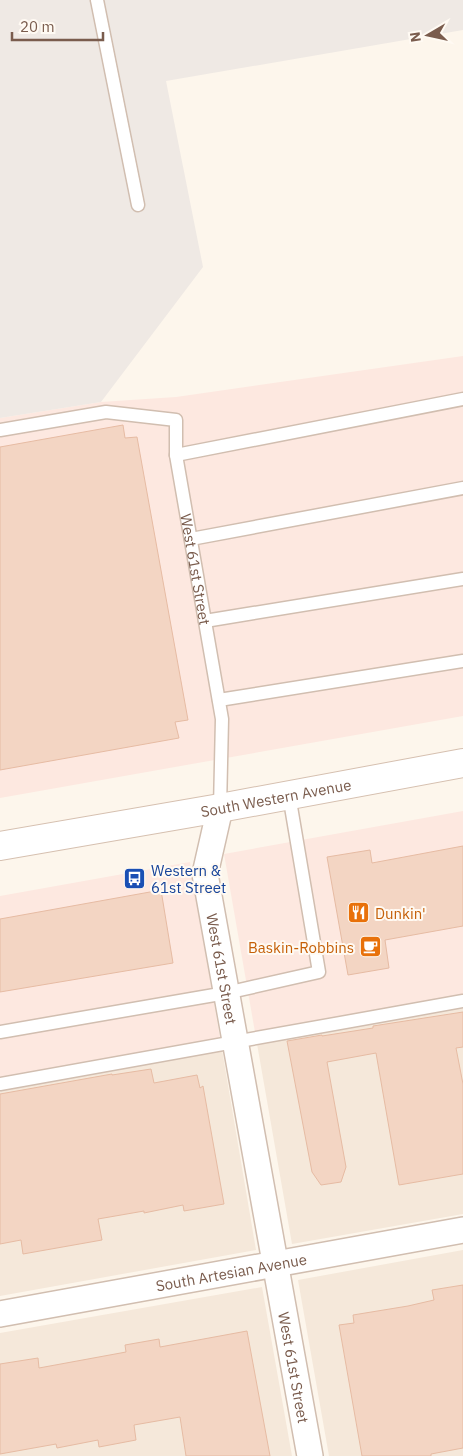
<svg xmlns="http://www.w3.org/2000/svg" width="463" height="1456" viewBox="0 0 463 1456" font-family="'IBM Plex Sans',sans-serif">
<rect width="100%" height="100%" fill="#fdf6ec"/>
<!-- residential -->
<path fill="#f5e8da" d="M463 1001V1214L292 1244 256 1038Z
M221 1044 256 1250 0 1296V1084Z
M463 1250V1456H329L298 1280Z
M262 1287 292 1456H0V1333Z"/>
<!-- commercial -->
<path fill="#fde8e0" d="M463 356V716L0 798V418L101 402 176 397Z
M463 811V1001L256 1038 224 854Z
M190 862 221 1044 0 1084V896Z"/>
<!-- industrial -->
<path fill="#efe9e4" d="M0 0H463V30L166 81 203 267 101 402 0 418Z"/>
<!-- building -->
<path fill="#f3d5c3" stroke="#e6bba3" d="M123 425 125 438 137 437 188 720 175 722 179 738 0 770V447Z
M463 846V926L385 940 389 968 348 975 327 857 370 850 372 863Z
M161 890 173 963 0 992V919Z
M463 1012V1047L456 1048 463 1084V1174L399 1185 376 1053 327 1062 346 1167 341 1182 321 1185 312 1172 287 1041 322 1035V1036L373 1028V1026Z
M151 1069 154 1083 197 1075 200 1088 203 1086 224 1204 184 1211 183 1205 144 1213V1211L98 1219 102 1240 23 1254 21 1240 0 1244V1094L112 1074V1075Z
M463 1285V1448L431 1454V1456H362L339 1325 354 1323 353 1315 408 1306 434 1300 432 1290Z
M247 1331 270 1456H186L180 1417 134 1425 136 1440 99 1447 98 1440 57 1448 56 1444 0 1454V1364L38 1358 39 1368 126 1352 125 1345 159 1339 160 1347Z"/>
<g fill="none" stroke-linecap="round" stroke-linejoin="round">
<defs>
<g id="lane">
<path d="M97 0 138 205"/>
<path id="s1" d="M0 430 106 412 176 420V455L222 719 220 808"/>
<path d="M176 455 463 399"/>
<path d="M191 539 463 488"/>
<path d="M205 621 463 579"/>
<path d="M219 700 463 661"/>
<path d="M0 1032 226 993 319 972 289 795"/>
<path d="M0 1084 463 1001"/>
</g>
<g id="street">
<path id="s2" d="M220 808 205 874 310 1456"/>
<path id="s3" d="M0 1314 463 1230"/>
</g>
<g id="secondary">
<path id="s4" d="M0 846 220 808 463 763"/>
</g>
</defs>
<!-- lane casing -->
<use href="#lane" stroke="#d1beb0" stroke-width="15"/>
<!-- street casing -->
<use href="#street" stroke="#d1beb0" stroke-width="28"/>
<!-- secondary casing -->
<use href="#secondary" stroke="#d6c0b0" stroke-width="30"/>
<!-- lane -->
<use href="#lane" stroke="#fff" stroke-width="12"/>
<!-- street -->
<use href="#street" stroke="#fff" stroke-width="25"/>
<!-- secondary -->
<use href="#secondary" stroke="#fff" stroke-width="28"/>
</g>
<!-- icons -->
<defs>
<symbol id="bus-square" viewBox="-11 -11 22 22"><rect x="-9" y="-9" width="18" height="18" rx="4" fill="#1a4fb4" stroke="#fffaf3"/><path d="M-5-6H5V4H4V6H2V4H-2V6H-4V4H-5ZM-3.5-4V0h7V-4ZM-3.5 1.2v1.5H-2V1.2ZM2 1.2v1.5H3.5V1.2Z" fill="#fff"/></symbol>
<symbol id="restaurant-square" viewBox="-11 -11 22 22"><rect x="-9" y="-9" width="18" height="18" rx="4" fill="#e8710a" stroke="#fffaf3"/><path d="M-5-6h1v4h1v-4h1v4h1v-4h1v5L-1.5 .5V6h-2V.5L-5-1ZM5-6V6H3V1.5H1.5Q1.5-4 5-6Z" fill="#fff"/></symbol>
<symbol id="cafe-square" viewBox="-11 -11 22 22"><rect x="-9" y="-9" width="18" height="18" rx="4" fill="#e8710a" stroke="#fffaf3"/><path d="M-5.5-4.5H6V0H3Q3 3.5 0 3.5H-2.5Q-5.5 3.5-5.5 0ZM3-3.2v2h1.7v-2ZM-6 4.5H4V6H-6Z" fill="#fff"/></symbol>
</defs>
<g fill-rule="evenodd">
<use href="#bus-square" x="122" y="866" width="25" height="25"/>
<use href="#restaurant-square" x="346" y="900" width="25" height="25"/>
<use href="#cafe-square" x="358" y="934" width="25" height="25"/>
</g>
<g text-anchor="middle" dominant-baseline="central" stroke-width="4" stroke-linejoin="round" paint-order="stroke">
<!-- street labels -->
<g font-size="15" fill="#7a5c4d" stroke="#fffaf3">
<text stroke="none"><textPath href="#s1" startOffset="329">West 61st Street</textPath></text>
<text stroke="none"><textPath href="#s4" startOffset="280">South Western Avenue</textPath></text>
<text stroke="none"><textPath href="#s2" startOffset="164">West 61st Street</textPath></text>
<text stroke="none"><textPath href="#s3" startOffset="235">South Artesian Avenue</textPath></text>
<text stroke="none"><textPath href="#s2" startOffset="569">West 61st Street</textPath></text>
</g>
<!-- transit labels -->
<g font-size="15" fill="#164399" stroke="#fffaf3" text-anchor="start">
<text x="151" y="870">Western &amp;<tspan x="151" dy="17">61st Street</tspan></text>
</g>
<!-- food labels -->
<g font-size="15" fill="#c56008" stroke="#fffaf3" text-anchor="start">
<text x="375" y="913">Dunkin'</text>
<text x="354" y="947" text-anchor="end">Baskin-Robbins</text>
</g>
</g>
<!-- north arrow -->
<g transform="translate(428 35) rotate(261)" stroke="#fffaf3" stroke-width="4" paint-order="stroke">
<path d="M0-4L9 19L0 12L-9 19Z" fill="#7a5c4d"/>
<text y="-8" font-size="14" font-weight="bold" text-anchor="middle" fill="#7a5c4d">N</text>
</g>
<!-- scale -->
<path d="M12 32v8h91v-8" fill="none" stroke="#7a5c4d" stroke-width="2.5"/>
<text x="20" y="32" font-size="15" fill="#7a5c4d" stroke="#fffaf3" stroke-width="4" paint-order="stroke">20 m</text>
</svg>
